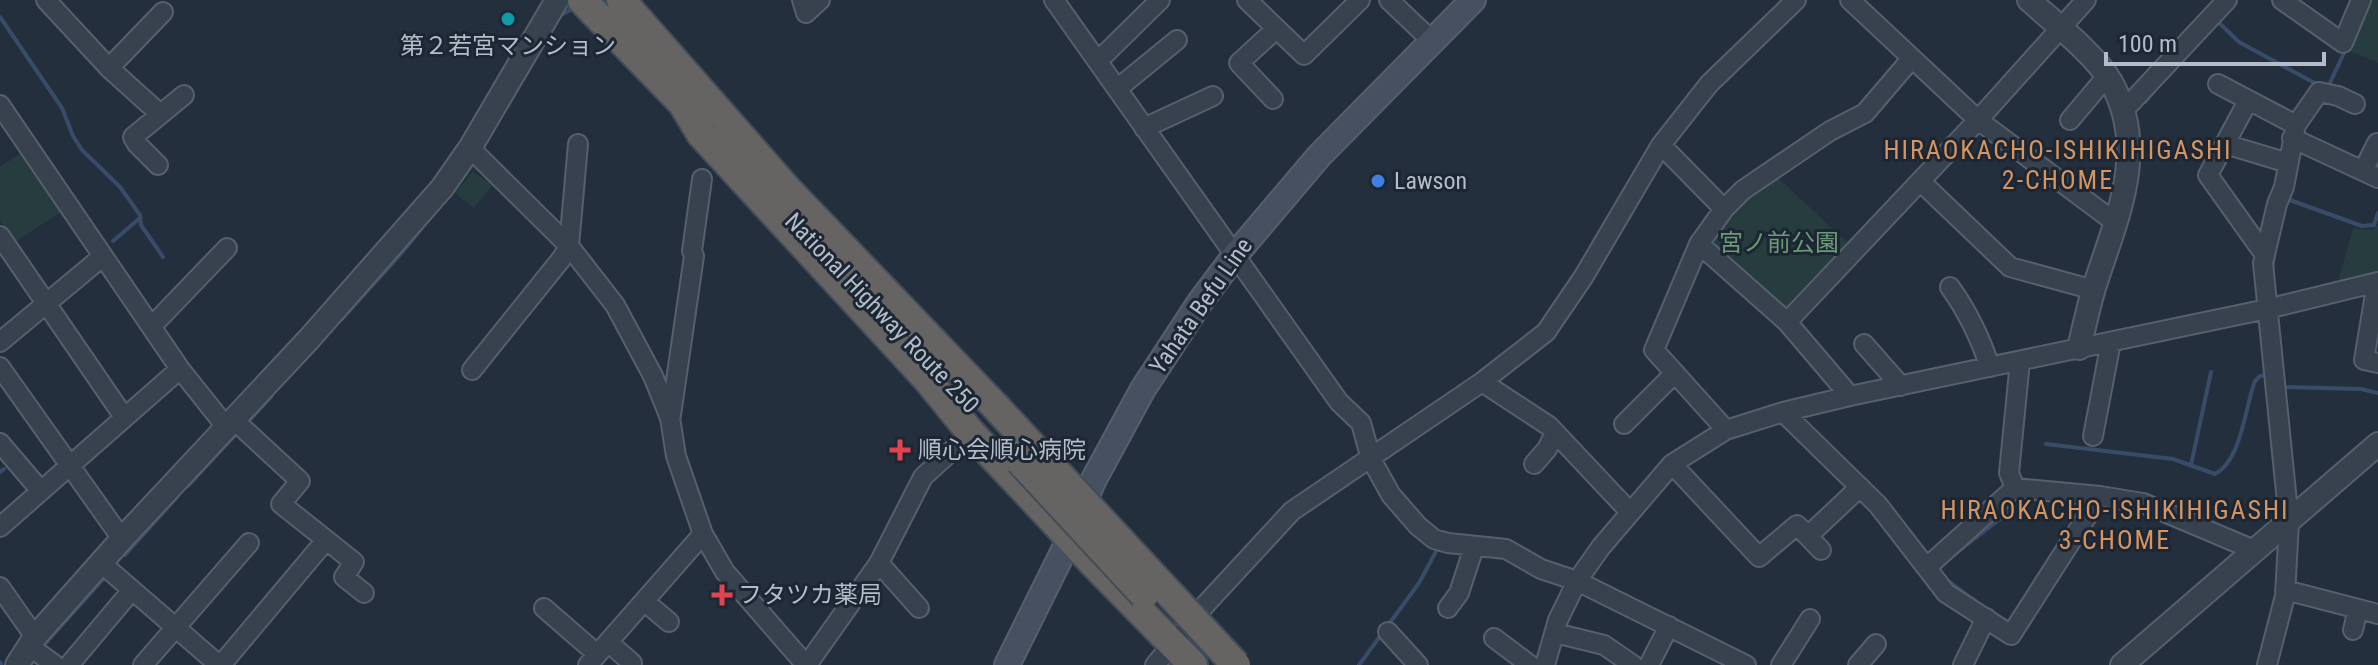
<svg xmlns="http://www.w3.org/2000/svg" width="2378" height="665" viewBox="0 0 2378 665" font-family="'Roboto Condensed','Noto Sans JP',sans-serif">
<rect width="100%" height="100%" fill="#242f3e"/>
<!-- green -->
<path fill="#263c3f" d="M2366 0H2378V63L2344 48Z
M23 152 64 210 15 242 0 221V167Z
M473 171 485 181 487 179 493 184 474 208 455 193Z
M1775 175 1850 245 1790 309H1779L1712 246 1711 234 1737 202Z
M2378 225V275L2337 285 2353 228 2372 230Z"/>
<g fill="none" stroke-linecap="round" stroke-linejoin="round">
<!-- stream -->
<path stroke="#394c67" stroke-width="4" d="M559 16 576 7
M0 17 62 108 73 136 82 150 120 187 140 215 141 225 163 257
M2217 21 2239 42 2320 86
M2328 87 2344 53
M2145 102 2159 85
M461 180 474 161
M2287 199 2362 226 2374 225 2378 213
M113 241 140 218
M2272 271 2275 248
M341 320 400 255 430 218
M2282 387 2361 389 2378 393
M245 425 271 397
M2046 444 2173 459 2215 474C2242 460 2245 406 2255 381L2260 376 2270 375
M2191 465 2211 372
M0 472 4 469
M188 486 239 431
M1956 553 2027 498
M125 555 177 497
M1947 580 1978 603
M1999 617 2008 622
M44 645 105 577
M0 662 1 664
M1359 665 1419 583 1440 544"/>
<defs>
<path id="minor" d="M46 0 109 68 160 114
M802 0 806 13 820 0
M1054 0 1339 402 1361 423 1371 459 1391 495 1418 526 1434 539 1448 543 1506 549 1541 569 1577 581 1746 665
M1247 0 1304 55 1360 0
M1389 0 1432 41
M1850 0 1978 120 2116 223
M2282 0 2343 43 2361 0
M1098 61 1160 0
M109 68 163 12
M2218 84 2296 125 2284 187 2277 204 2263 263 2289 522 2285 596 2267 665
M1117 89 1177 40
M1273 99 1239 63 1276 29
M2248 101 2208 175 2265 255
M0 105 180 369 227 428
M2124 110 2227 0
M2070 120 2107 76
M2296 125 2319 92 2338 96 2355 104
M1144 128 1213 96
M2292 138 2378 178
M2225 144 2288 163
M1661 145 1724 209
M470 148 569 246 615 305 653 376 670 418 676 456 703 534 725 572 806 665
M158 165 137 144 133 137 184 95
M2363 171 2377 143
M1920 181 2010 267 2094 290
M0 236 124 417
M1699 244 1654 350 1726 430
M2377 282 2364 360 2378 363
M1950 287C1968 312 1980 337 1990 367
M1787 322 1978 120 2086 0
M152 326 227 248
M0 342 102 257
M1864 344 1901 386
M0 367 122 539
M472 370 562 258 569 246 578 144
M1482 382 1549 426 1630 512
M1850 396 1787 322 1699 244 1724 209 1743 190 1830 131 1865 113 1912 58
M1783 412 1878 505 1946 593 2011 635 2100 496
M671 415 694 256 692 251 702 179
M234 420 300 481 281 504 354 562 344 577 364 593
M1624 424 1675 373
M2093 436 2111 342
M0 443 41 491
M1534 464 1547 449 1555 433
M1672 464 1759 557 1797 525 1821 550
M2015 488 2009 473 2020 361
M0 527 180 369
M1808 536 1860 487
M101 563 219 665
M879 563 919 608
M1927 567 2015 488 2100 496 2143 503 2254 550
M0 587 35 637
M2285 590 2378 614
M644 601 669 622
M544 608 597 654
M1448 608 1459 593 1474 547
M2353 630 2358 609
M1388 632 1418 665
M1555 633 1604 645 1633 665
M1494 638 1530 665
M608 642 632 663
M29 646 55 665
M69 665 132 590
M143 665 249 543
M221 665 326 540
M588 665 703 534
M807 665 879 563 923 477 971 433
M1155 665 1206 604 1292 511 1482 382 1546 332 1584 276 1661 145 1709 84 1796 0
M1545 665 1558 620 1577 581 1601 547 1672 464 1726 430 1783 412 1850 396 2267 309 2378 282
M1649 665 1669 626
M1781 665 1810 619
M1858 665 1876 644
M1963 665 1986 618"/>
<path id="tertiary" d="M2029 0C2053 22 2095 54 2111 82 2150 151 2115 221 2094 288 2088 308 2084 328 2079 348
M17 665 35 637 122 539 309 339 442 188 470 148 557 0
M2122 665 2378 444"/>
<path id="secondary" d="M1007 665 1070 538 1093 481 1143 389 1200 302 1236 254 1319 156 1473 0"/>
<path id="trunk" d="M582 0 692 113
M621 0 787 189 995 406
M680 99 701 134 927 379 971 433 1093 563 1193 665"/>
</defs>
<!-- minor casing -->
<use href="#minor" stroke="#565f6c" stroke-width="22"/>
<!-- tertiary casing -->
<use href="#tertiary" stroke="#565f6c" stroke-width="26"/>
<!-- secondary casing -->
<use href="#secondary" stroke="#565f6c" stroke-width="28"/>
<!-- trunk casing -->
<use href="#trunk" stroke="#434c59" stroke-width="32"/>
<!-- minor -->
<use href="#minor" stroke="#38414e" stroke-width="18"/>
<!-- tertiary -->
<use href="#tertiary" stroke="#38414e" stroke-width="22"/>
<!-- secondary -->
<use href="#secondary" stroke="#465061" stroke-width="24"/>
<!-- trunk -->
<use href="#trunk" stroke="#656462" stroke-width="28"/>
<defs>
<path id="trunk-bridge" d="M995 406 1236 665
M1020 461 1144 595"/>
</defs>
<!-- trunk-bridge casing -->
<use href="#trunk-bridge" stroke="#434c59" stroke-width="32" stroke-linecap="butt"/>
<!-- trunk-bridge -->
<use href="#trunk-bridge" stroke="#656462" stroke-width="28"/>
</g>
<!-- markers -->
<circle fill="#0f9aa8" stroke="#1d2633" stroke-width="3" cx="508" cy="19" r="8"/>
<circle fill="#3f7fe0" stroke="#1d2633" stroke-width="3" cx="1378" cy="181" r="8"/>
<g fill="#e0444e" stroke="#1d2633" stroke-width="3">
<path d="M896 438h8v8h8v8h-8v8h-8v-8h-8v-8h8z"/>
<path d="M718 583h8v8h8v8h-8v8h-8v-8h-8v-8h8z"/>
</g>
<g text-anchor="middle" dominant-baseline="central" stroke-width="6" stroke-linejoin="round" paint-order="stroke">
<!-- poi labels -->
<g font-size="24" fill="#b4bcc9" stroke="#1d2633" text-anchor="start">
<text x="508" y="46" text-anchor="middle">第２若宮マンション</text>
<text x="1394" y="181">Lawson</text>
<text x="918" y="450">順心会順心病院</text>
<text x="738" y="595">フタツカ薬局</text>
</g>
<!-- park labels -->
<g font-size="24" fill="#6b9a76" stroke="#1d2633">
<text x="1779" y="243">宮ノ前公園</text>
</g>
<!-- street labels -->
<g font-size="24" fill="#b4bcc9" stroke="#1d2633">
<text transform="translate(1201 306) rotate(-55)">Yahata Befu Line</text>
<text transform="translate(882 313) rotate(46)">National Highway Route 250</text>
</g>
<!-- neighbourhood labels -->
<g font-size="26" letter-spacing="2" fill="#d59563" stroke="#1d2633">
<text x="2058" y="150">HIRAOKACHO-ISHIKIHIGASHI<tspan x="2058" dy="30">2-CHOME</tspan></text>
<text x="2115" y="510">HIRAOKACHO-ISHIKIHIGASHI<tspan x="2115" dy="30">3-CHOME</tspan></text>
</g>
</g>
<!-- scale -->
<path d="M2106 52v12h218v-12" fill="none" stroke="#b4bcc9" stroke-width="4"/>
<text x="2118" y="52" font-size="24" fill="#b4bcc9" stroke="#1d2633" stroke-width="6" paint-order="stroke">100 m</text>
</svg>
